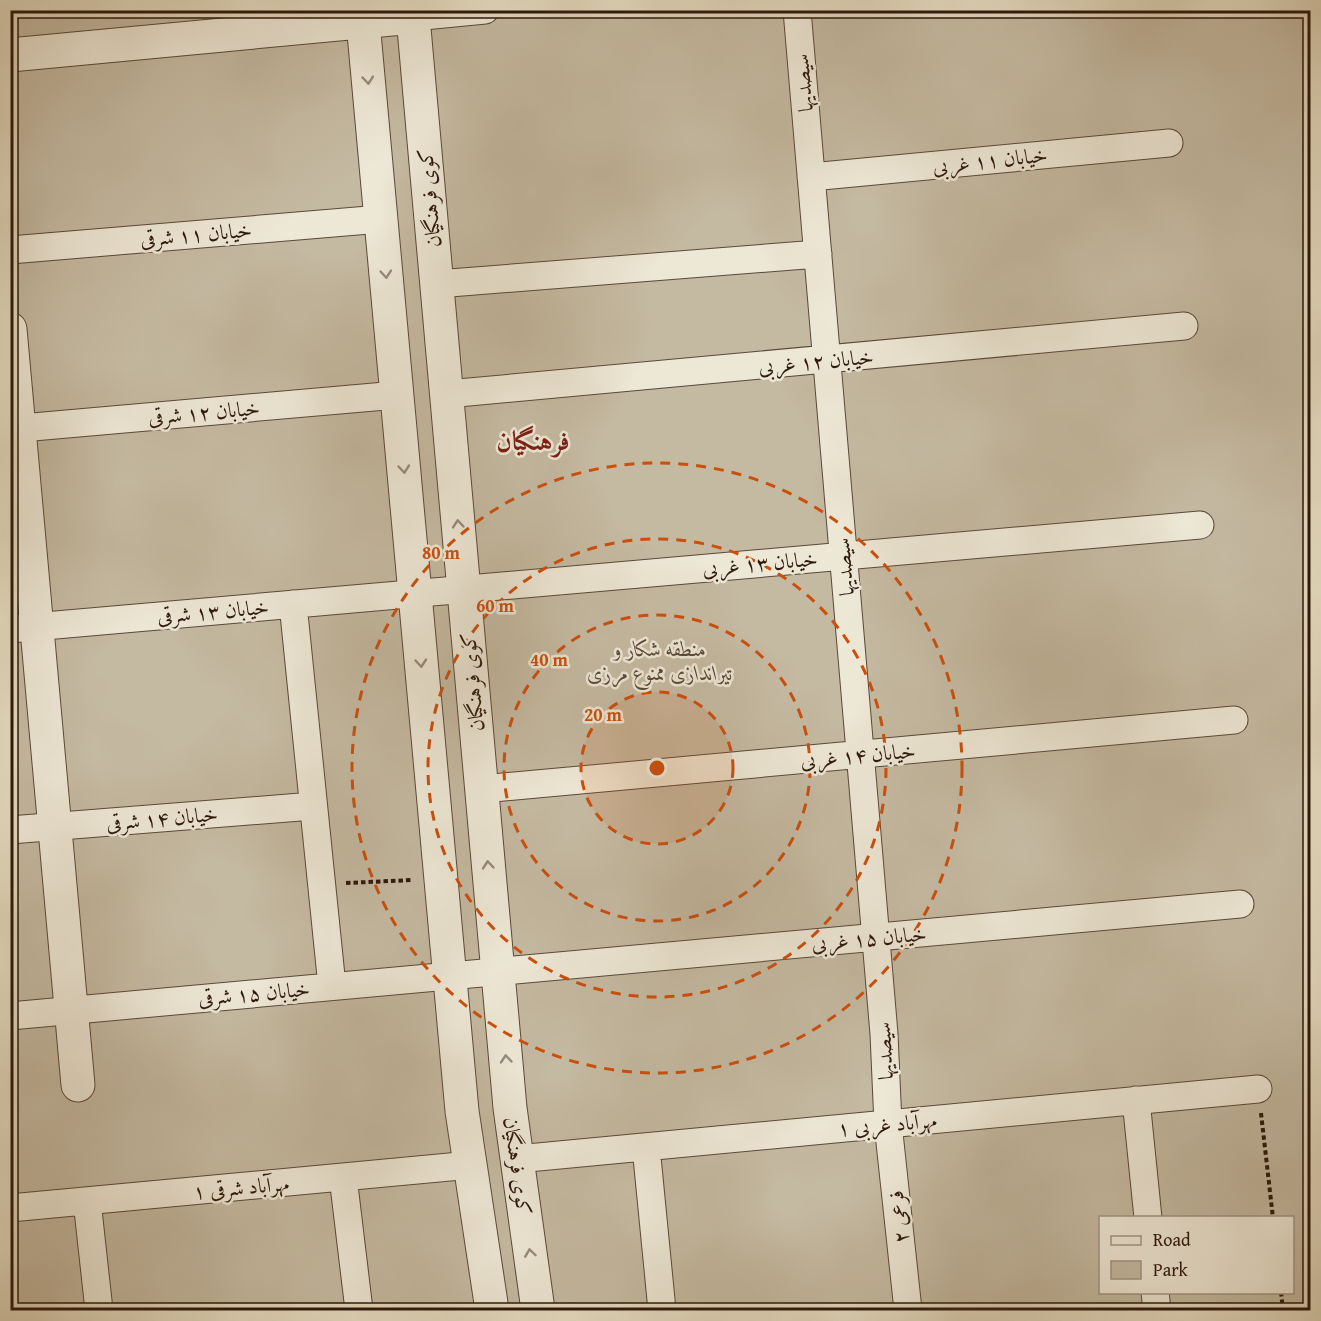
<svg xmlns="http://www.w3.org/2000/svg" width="1321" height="1321" viewBox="0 0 1321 1321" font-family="'Gentium Book Plus',Amiri,serif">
<rect width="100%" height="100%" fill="#e3dabf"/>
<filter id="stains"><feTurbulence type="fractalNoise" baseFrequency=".00333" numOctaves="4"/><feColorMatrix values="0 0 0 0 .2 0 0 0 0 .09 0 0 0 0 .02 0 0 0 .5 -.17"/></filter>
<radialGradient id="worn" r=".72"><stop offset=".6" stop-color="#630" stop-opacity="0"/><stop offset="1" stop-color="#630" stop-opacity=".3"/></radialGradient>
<!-- green -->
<path fill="#c4b9a1" stroke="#786856" stroke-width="1.5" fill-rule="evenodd" d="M10 11H1310V1310H11ZM1100 1218H1292V1292H1100Z"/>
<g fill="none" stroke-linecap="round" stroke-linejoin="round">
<defs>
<path id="minor" d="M797 10 884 1034 888 1124 908 1310
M413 17 485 10
M811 177 1169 143
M10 250 381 219
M437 284 818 254
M447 394 1184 326
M10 429 397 395
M293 604 332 986
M10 629 1200 525
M482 789 1234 720
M10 830 313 806
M10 1016 1240 904
M1136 1100 1148 1218
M646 1147 662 1310
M517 1159 1258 1089
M343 1177 359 1310
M87 1201 99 1310
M10 1208 471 1165
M1155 1292 1157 1310"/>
<path id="tertiary" d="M363 22 462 1111 492 1310
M10 55 413 17 510 1108 538 1310
M10 329 78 1085"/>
</defs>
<!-- minor casing -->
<use href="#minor" stroke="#5a4839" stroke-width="29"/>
<!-- tertiary casing -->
<use href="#tertiary" stroke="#5a4839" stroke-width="35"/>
<!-- path -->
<path stroke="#2d180c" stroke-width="4" stroke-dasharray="4.5 3" stroke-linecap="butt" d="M346 883 413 880
M1261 1113 1273 1218
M1281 1292 1283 1310"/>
<!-- minor -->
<use href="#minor" stroke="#ede7d5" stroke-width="27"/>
<!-- tertiary -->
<use href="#tertiary" stroke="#ede7d5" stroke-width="33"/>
</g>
<!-- one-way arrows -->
<defs><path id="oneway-chevron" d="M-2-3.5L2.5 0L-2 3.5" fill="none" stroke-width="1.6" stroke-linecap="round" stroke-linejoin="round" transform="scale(1.5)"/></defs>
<g stroke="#978a7b">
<use href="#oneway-chevron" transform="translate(368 80) rotate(85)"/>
<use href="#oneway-chevron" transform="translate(386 274) rotate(85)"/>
<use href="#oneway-chevron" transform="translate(404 469) rotate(85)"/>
<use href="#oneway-chevron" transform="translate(458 524) rotate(-95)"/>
<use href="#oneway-chevron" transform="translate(421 663) rotate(85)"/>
<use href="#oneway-chevron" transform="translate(488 865) rotate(-95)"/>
<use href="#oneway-chevron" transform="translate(506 1059) rotate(-95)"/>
<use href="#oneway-chevron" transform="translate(530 1253) rotate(-98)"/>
</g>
<!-- distance rings -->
<circle cx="657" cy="768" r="76" fill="#cc4f0c" fill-opacity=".12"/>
<g fill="none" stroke="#cc4f0c" stroke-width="3" stroke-dasharray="10 8">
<circle cx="657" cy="768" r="76"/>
<circle cx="657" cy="768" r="153"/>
<circle cx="657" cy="768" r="229"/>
<circle cx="657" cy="768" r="305"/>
</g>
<g text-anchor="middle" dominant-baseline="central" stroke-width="5" stroke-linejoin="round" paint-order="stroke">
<!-- street labels -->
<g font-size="21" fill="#2d180c" stroke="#ede7d5">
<text transform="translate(803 83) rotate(-95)">سیصدیها</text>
<text transform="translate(990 160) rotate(-6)">خیابان ۱۱ غربی</text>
<text transform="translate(429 198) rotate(-95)">کوی فرهنگیان</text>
<text transform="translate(196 234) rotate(-5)">خیابان ۱۱ شرقی</text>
<text transform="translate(816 361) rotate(-5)">خیابان ۱۲ غربی</text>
<text transform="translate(204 412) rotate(-5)">خیابان ۱۲ شرقی</text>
<text transform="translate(760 563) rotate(-5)">خیابان ۱۳ غربی</text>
<text transform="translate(844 567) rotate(-95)">سیصدیها</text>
<text transform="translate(213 611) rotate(-5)">خیابان ۱۳ شرقی</text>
<text transform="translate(472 682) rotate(-95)">کوی فرهنگیان</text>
<text transform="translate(858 755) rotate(-5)">خیابان ۱۴ غربی</text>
<text transform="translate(162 818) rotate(-5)">خیابان ۱۴ شرقی</text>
<text transform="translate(869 938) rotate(-5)">خیابان ۱۵ غربی</text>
<text transform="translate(254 993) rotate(-5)">خیابان ۱۵ شرقی</text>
<text transform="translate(884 1051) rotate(-93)">سیصدیها</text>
<text transform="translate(887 1124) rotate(-5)">مهرآباد غربی ۱</text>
<text transform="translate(518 1166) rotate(82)">کوی فرهنگیان</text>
<text transform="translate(241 1187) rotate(-5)">مهرآباد شرقی ١</text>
<text transform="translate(898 1217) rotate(-96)">فرعی ۲</text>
</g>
<!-- park labels -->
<g font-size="21" font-style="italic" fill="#5a4839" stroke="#ede7d5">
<text x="660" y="648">منطقه شکار و<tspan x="660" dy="24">تیراندازی ممنوع مرزی</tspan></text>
</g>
<!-- district labels -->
<g font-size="27" font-weight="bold" fill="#7a1f14" stroke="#ede7d5">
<text x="533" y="440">فرهنگیان</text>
</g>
</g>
<circle cx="657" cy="768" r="9" fill="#cc4f0c" stroke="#ede7d5" stroke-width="3"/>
<g font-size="18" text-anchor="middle" font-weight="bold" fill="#cc4f0c" stroke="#ede7d5" stroke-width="5" stroke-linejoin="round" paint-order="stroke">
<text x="441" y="559">80 m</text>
<text x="495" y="612">60 m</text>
<text x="549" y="666">40 m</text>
<text x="603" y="721">20 m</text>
</g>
<!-- margin -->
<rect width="1321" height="1321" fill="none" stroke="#e3dabf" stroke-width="36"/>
<rect x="12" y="12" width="1297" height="1297" fill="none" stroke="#2d180c" stroke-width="3"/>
<rect x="18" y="18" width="1285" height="1285" fill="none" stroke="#2d180c" stroke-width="1.5"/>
<!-- legend -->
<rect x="1099" y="1216" width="195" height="78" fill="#ede7d5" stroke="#a09485" stroke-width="1.5"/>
<rect x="1111" y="1236" width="30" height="9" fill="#ede7d5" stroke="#a09485" stroke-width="1.5"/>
<text x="1153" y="1246" font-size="18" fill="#2d180c">Road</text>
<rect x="1111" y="1261" width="30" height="18" fill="#c4b9a1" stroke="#a09485" stroke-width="1.5"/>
<text x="1153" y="1276" font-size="18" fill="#2d180c">Park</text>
<rect width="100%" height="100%" filter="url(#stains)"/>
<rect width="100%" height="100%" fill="url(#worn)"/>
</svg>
